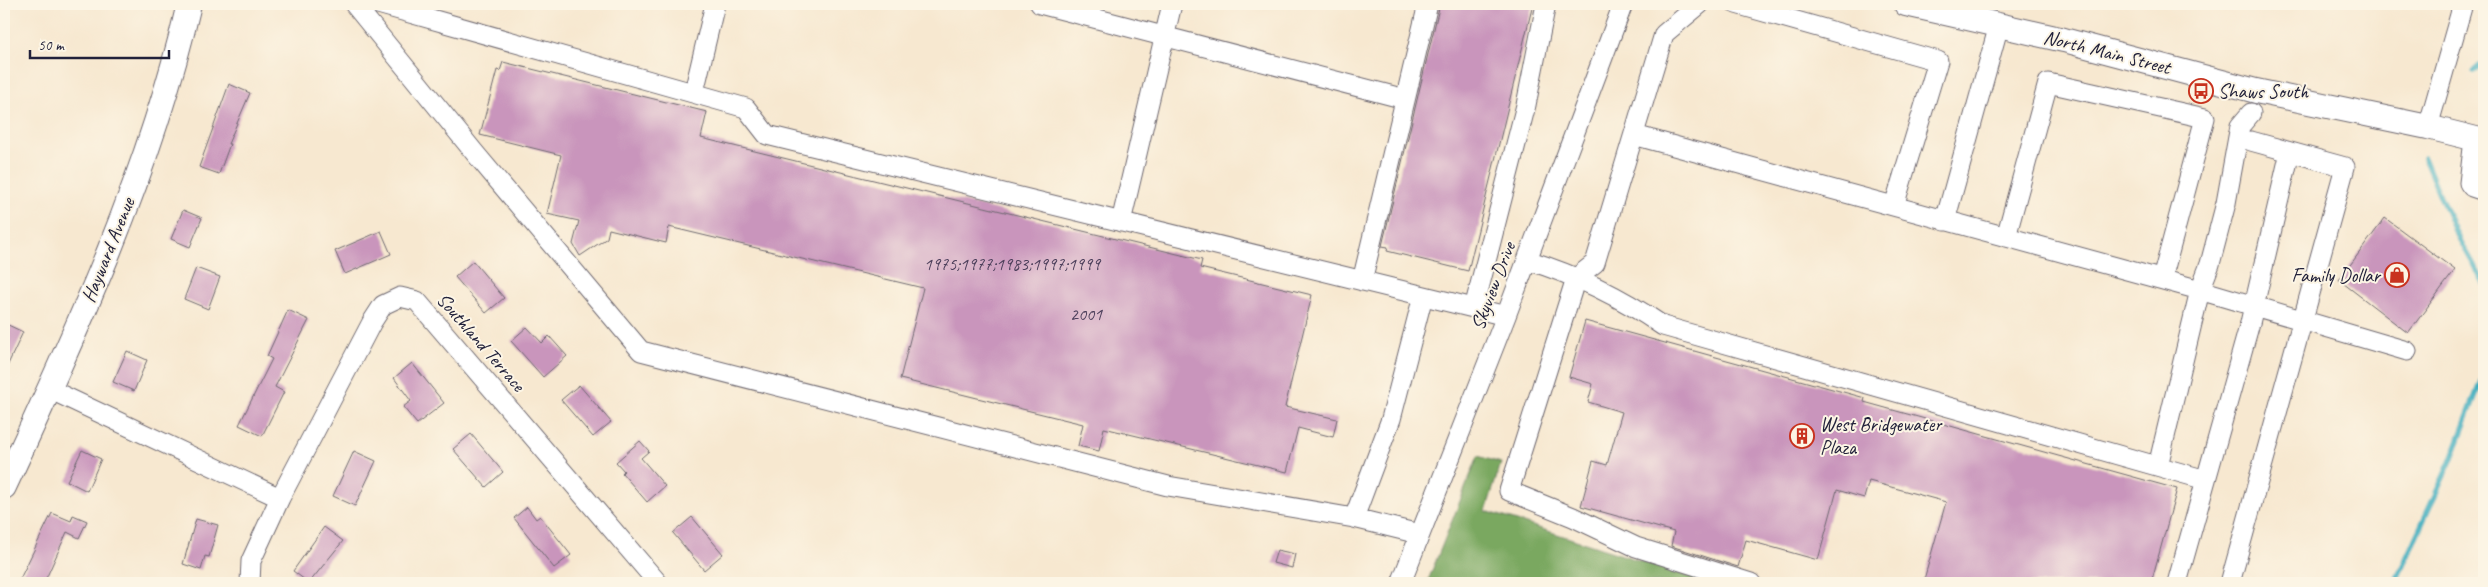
<svg xmlns="http://www.w3.org/2000/svg" width="2488" height="587" viewBox="0 0 2488 587" font-family="Caveat,sans-serif">
<rect width="100%" height="100%" fill="#fcf5e5"/>
<filter id="ink" filterUnits="userSpaceOnUse"><feTurbulence type="fractalNoise" baseFrequency=".02" numOctaves="2"/><feDisplacementMap in="SourceGraphic" scale="10" xChannelSelector="R" yChannelSelector="G"/><feConvolveMatrix kernelMatrix="1 2 1 2 8 2 1 2 1" color-interpolation-filters="sRGB"/></filter>
<filter id="wash" filterUnits="userSpaceOnUse"><feTurbulence type="fractalNoise" baseFrequency=".0096" numOctaves="4" result="noise"/><feDisplacementMap in="SourceGraphic" scale="20" xChannelSelector="R" yChannelSelector="G"/><feGaussianBlur stdDeviation="1.12" result="paint"/><feColorMatrix in="noise" values="0 0 0 0 0 0 0 0 0 0 0 0 0 0 0 0 0 1.4 0 .05"/><feComposite in="paint" operator="in"/></filter>
<g filter="url(#wash)">
<rect width="100%" height="100%" fill="#f7e8d0"/>
<!-- forest -->
<path fill="#7aa861" stroke="#4e654e" d="M1478 456 1501 463 1486 511 1709 583H1427Z"/>
<g fill="none" stroke-linecap="round" stroke-linejoin="round">
<!-- stream -->
<path stroke="#42afc0" stroke-width="5.5" d="M2474 71 2484 62
M2424 158 2455 231 2484 283
M2395 583 2451 460 2484 373"/>
</g>
<g id="blocks">
<!-- building -->
<path fill="#c995bc" d="M1440 4H1533L1468 271 1387 251 1388 247 1382 246Z
M503 62 707 112 701 138 1202 260 1200 268 1312 295 1285 407 1337 419 1333 437 1298 428 1287 472 1104 428 1099 451 1078 446 1083 424 900 379 923 288 669 227 666 243 609 229 607 238 580 256 573 244 579 221 547 214 561 155 480 135 497 70 500 71Z
M229 84 250 93 228 144H230L219 174 199 167Z
M183 210 202 218 190 247 171 239Z
M2385 218 2455 270 2408 333 2339 280Z
M381 231 391 254 345 274 335 251Z
M473 261 504 298 486 313 455 277Z
M196 268 220 277 208 309 184 299Z
M288 310 309 320 275 387 284 392 262 436 239 425 272 359 267 356Z
M1585 321 1865 398 1864 402 2177 489 2151 583H1923L1946 502 1869 481 1864 498 1837 490 1818 560 1746 540 1738 567 1671 546 1674 532 1581 506 1593 461 1607 465 1622 412 1588 402 1593 384 1569 377Z
M4 323 23 332 4 373Z
M527 327 542 343 549 336 567 356 543 377 511 341Z
M127 351 147 360 134 391 113 382Z
M412 363 444 403 417 424 403 407 411 401 394 378Z
M579 385 611 422 593 437 561 400Z
M471 434 503 472 486 487 453 449Z
M640 441 649 451 641 458 665 486 647 502 622 473 624 471 616 462Z
M82 450 101 459 87 491 67 481Z
M354 451 376 461 355 506 333 496Z
M527 507 536 519 540 516 571 555 554 568 514 518Z
M52 513 71 521 73 515 87 521 79 538 67 532 44 583H18Z
M692 517 723 554 704 570 673 533Z
M196 519 218 525 209 557 205 556 201 570 183 564Z
M324 527 343 541 309 583 293 571Z
M1277 550 1295 554 1292 568 1273 563Z"/>
</g>
</g>
<g filter="url(#ink)">
<use href="#blocks" fill-opacity="0" stroke="#6d676f" stroke-width="1"/>
<g fill="none" stroke-linecap="round" stroke-linejoin="round">
<defs>
<path id="minor" d="M354 4 474 152 641 351 1168 486 1354 518 1419 534
M378 4 746 108 767 135 1506 316
M1040 4 1405 99
M1700 4 1664 34 1595 263 1576 278 1509 491 1573 517 1636 547 1751 583
M1736 4 1938 61 1894 206
M694 92 715 4
M2428 127 2463 4
M1634 135 2200 290 2407 351
M2474 139 2469 183 2472 187 2484 191
M1945 221 1999 25
M1121 222 1172 4
M2006 237 2048 83 2205 118 2162 279
M1527 260C1576 275 1621 297 1663 326L2206 480
M1362 281 1428 4
M1474 308 1526 105 1546 4
M49 389 280 498
M2158 466 2200 290 2210 264 2226 203 2240 126 2251 113
M1354 518 1391 419 1423 296
M250 583 251 561 280 498 372 322 383 305 400 297 417 301 658 583
M1401 583 1506 316 1623 4
M2177 583 2250 323 2290 152
M2230 583 2345 167 2251 141"/>
<path id="major" d="M1906 4 2064 40 2256 91 2428 127 2484 141
M4 487C77 331 150 173 189 4"/>
</defs>
<!-- minor casing -->
<use href="#minor" stroke="#6d676f" stroke-width="21"/>
<!-- major casing -->
<use href="#major" stroke="#6d676f" stroke-width="26"/>
<!-- minor -->
<use href="#minor" stroke="#fff" stroke-width="19"/>
<!-- major -->
<use href="#major" stroke="#fff" stroke-width="24"/>
</g>
</g>
<!-- icons -->
<defs>
<symbol id="bus-ring" viewBox="-11 -11 22 22"><circle r="9.5" fill="#fcf5e5" stroke="#c8321e" stroke-width="1.5"/><path d="M-5-6H5V4H4V6H2V4H-2V6H-4V4H-5ZM-3.5-4V0h7V-4ZM-3.5 1.2v1.5H-2V1.2ZM2 1.2v1.5H3.5V1.2Z" fill="#c8321e"/></symbol>
<symbol id="shop-ring" viewBox="-11 -11 22 22"><circle r="9.5" fill="#fcf5e5" stroke="#c8321e" stroke-width="1.5"/><path d="M-5-2.5h2.3a2.7 3.5 0 0 1 5.4 0H5L5.5 6h-11ZM-1.5-2.5h3a1.5 2.3 0 0 0-3 0Z" fill="#c8321e"/></symbol>
<symbol id="building-ring" viewBox="-11 -11 22 22"><circle r="9.5" fill="#fcf5e5" stroke="#c8321e" stroke-width="1.5"/><path d="M-4-6H4V6H1V3H-1V6H-4ZM-2.5-4.3h1.7v1.8h-1.7ZM.8-4.3h1.7v1.8H.8ZM-2.5-1h1.7V.8h-1.7ZM.8-1h1.7V.8H.8Z" fill="#c8321e"/></symbol>
</defs>
<g fill-rule="evenodd">
<use href="#bus-ring" x="2187" y="77" width="28" height="28"/>
<use href="#shop-ring" x="2383" y="261" width="28" height="28"/>
<use href="#building-ring" x="1788" y="422" width="28" height="28"/>
</g>
<g text-anchor="middle" dominant-baseline="central" stroke-width="4" stroke-linejoin="round" paint-order="stroke">
<!-- number labels -->
<g font-size="18" fill="#4c3f5b">
<text x="1012" y="264">1975;1977;1983;1997;1999</text>
<text x="1086" y="314">2001</text>
</g>
<!-- street labels -->
<g font-size="20" fill="#22223b" stroke="#fcf5e5">
<text transform="translate(2107 52) rotate(14)">North Main Street</text>
<text transform="translate(108 250) rotate(-68)">Hayward Avenue</text>
<text transform="translate(1493 286) rotate(-69)">Skyview Drive</text>
<text transform="translate(481 342) rotate(49)">Southland Terrace</text>
</g>
<!-- poi labels -->
<g font-size="20" fill="#22223b" stroke="#fcf5e5" text-anchor="start">
<text x="2218" y="91">Shaws South</text>
<text x="2380" y="275" text-anchor="end">Family Dollar</text>
<text x="1820" y="424">West Bridgewater<tspan x="1820" dy="23">Plaza</tspan></text>
</g>
</g>
<!-- margin -->
<rect width="2488" height="587" fill="none" stroke="#fcf5e5" stroke-width="20"/>
<!-- scale -->
<path d="M30 50v8h139v-8" fill="none" stroke="#22223b" stroke-width="2.5"/>
<text x="38" y="50" font-size="15" fill="#22223b" stroke="#fcf5e5" stroke-width="4" paint-order="stroke">50 m</text>
</svg>
